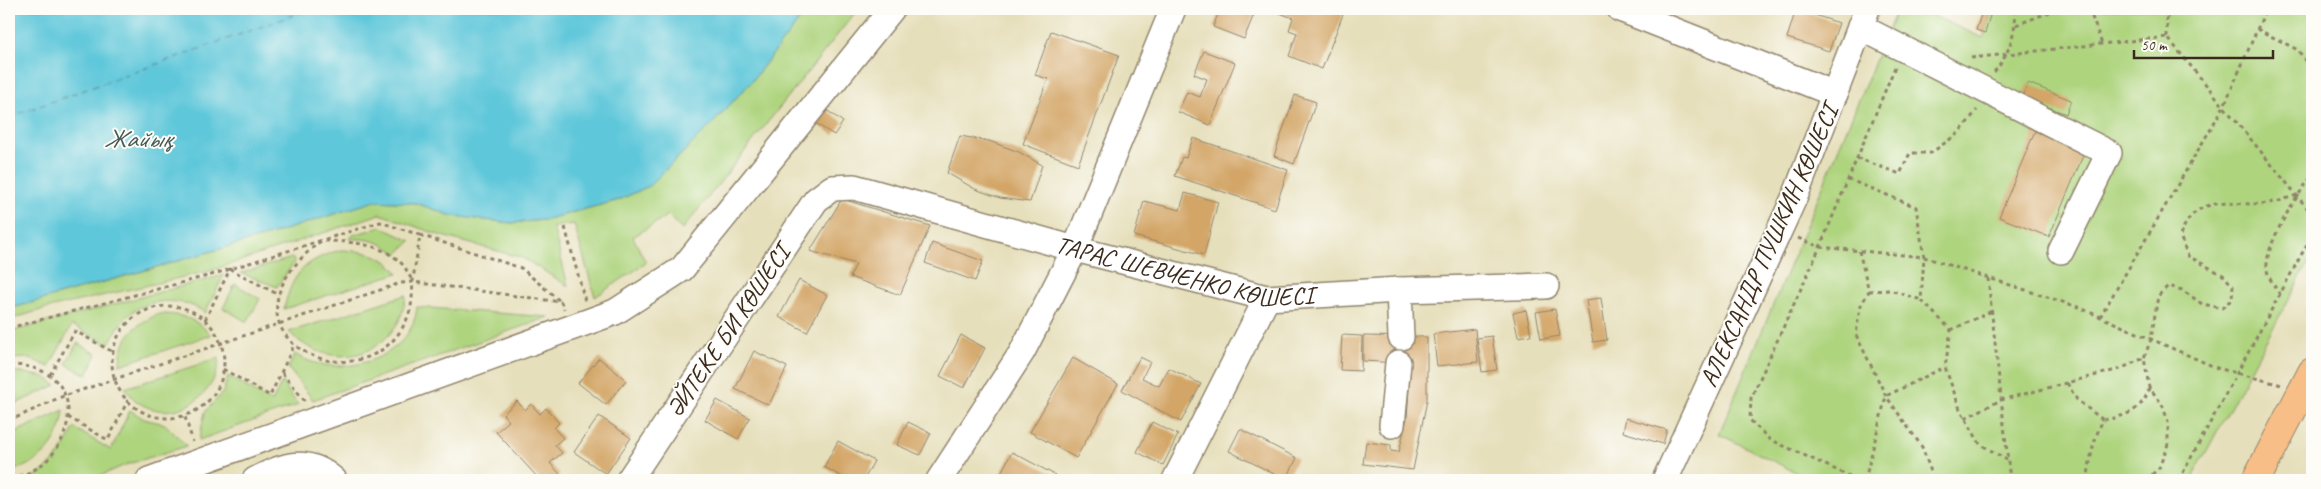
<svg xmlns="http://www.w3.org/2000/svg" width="2321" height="489" viewBox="0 0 2321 489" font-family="Caveat,sans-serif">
<rect width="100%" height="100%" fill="#fdfcf7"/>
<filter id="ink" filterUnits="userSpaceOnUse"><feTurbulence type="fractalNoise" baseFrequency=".02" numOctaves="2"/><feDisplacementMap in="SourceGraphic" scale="10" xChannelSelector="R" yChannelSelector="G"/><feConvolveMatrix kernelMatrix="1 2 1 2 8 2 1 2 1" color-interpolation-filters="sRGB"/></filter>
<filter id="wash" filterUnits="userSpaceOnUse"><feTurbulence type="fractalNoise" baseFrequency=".0096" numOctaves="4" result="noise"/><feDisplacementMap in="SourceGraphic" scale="20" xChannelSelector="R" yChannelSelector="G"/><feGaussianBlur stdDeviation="1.12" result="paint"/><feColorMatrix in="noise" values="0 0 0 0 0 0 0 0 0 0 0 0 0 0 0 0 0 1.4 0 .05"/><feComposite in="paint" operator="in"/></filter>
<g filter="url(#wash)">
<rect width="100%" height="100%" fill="#e6dfbb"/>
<!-- green -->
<path fill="#aed47e" stroke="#747f4e" d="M808 9H858L682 230 668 215 633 237 646 263 595 297 574 224 553 227 568 286 523 258 442 236 380 214 210 271 44 309 9 320V309L269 235 375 201 416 203 452 216 511 223 544 220 619 200 649 186 713 123 751 82Z
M1897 9H1918L1983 38 1993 9H2312V256L2191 480H1811L1719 434Z
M381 227 411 241 397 254C382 242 369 238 349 239L353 235Z
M341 250C364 251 384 254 398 273L284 309C292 273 306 259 341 250Z
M292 258 295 261 277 287 241 273Z
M224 275 205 313C186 298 151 297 131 313 120 322 115 333 108 345L72 325 49 367 29 358 9 359V332Z
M235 284 260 299 247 322 223 308Z
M406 295C404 306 402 318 395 327 369 366 319 363 289 332Z
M417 307 549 317 313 400 288 368 295 354C336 381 412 361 417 307Z
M159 314C181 314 196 318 211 335L120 365C121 336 134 325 159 314Z
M77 343 97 354 87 375 66 364Z
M219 358C217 399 170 427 135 400 132 397 128 392 125 388Z
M9 370 45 377 56 385 9 407Z
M228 376 272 402 282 382 298 405 199 440 205 412 223 392Z
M64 410C61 442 41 465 9 471V435Z
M130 410 144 419 165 424 187 446 125 465 91 480H27C50 471 64 450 74 428L111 450Z"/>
<!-- water -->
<path fill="#5ec7da" stroke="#4c787c" d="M9 9H808L751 82 713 123 649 186 619 200 544 220 511 223 452 216 416 203 375 201 269 235 9 309Z"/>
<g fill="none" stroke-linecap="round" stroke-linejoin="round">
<!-- ferry -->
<path stroke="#465956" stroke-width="1" stroke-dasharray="6 5" stroke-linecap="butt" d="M9 117 311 9"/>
</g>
<g id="blocks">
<!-- building -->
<path fill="#d3a668" d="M1220 9H1256L1244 39 1213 27Z
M1269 9H1345L1322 69 1289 56 1297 33 1289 30 1293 18Z
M1796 9 1839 23 1829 51 1787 38Z
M1983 9H1992L1985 33 1976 30Z
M1051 31 1119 55 1078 165 1023 144 1048 79 1035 75Z
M1204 51 1235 63 1210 125 1178 112 1187 92 1200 97 1207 79 1194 74Z
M2028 83 2071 100 2066 114 2023 97Z
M1295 95 1316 102 1294 164 1274 156Z
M825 109 843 122 834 135 815 123Z
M2035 131 2085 151 2049 237 1999 217Z
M960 136 989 141 1019 152 1042 165 1030 202 1000 198 975 189 947 173Z
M1193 138 1288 170 1275 209 1175 176 1182 157 1186 158Z
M1185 193 1218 202 1204 255 1134 236 1144 201 1180 210Z
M842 199 930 226 900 295 850 277 856 264 810 251Z
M932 243 983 261 975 281 925 263Z
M799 280 827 295 807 332 779 317Z
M1601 298 1607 340 1593 342 1586 300Z
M1555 309 1560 336 1541 339 1536 312Z
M1526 310 1531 335 1518 337 1513 313Z
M1475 329 1478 362 1437 366 1433 334Z
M961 335 985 348 964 388 940 376Z
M1342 335 1362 336 1361 371 1340 370Z
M1363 336 1427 337V400L1413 470 1363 464 1366 442 1391 445V451L1399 452 1407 418 1411 360 1398 363 1363 361Z
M1492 336 1497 370 1482 372 1477 338Z
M754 351 787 367 769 405 735 389Z
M1140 357 1150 362 1142 378 1159 386 1169 368 1201 384 1181 422 1122 390Z
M599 358 626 380 606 405 578 383Z
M1073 358 1118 384 1076 458 1030 432Z
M717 400 750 418 738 439 705 420Z
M517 401 525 410 531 404 540 414 546 408 559 423 554 428 563 438 555 445 562 453 550 463 560 474 553 480H540L496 432 509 421 503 414Z
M599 416 631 438 606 474 574 452Z
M1626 418 1667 430 1663 444 1623 432Z
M908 422 931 433 920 455 897 445Z
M1152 422 1178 435 1163 465 1137 452Z
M1240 429 1297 458 1286 480 1229 451Z
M838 441 874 461 864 480H848L824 467Z
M1012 452 1055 475 1052 480H997Z"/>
</g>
</g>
<g filter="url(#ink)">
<use href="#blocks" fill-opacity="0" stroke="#90846c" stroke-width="1"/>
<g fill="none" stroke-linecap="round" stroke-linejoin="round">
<defs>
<g id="minor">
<path d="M1620 9 1835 94"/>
<path d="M1860 27 2109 153 2061 251"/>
<path d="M1399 290 1401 337"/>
<path d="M1392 425 1398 363"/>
<path d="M149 480 615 312 682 269 892 9"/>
<path d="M255 480C283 465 307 456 334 480"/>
<path id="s1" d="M629 480 816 200 832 188 854 187 1075 249 1267 298 1399 290 1546 286"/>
<path d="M939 480 1022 352 1075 249 1173 9"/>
<path d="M1175 480 1267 298"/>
<path d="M1665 480 1796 194 1867 9"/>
</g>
<path id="major" d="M2256 480 2312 372"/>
</defs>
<!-- minor casing -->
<use href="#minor" stroke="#90846c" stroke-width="28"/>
<!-- major casing -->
<use href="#major" stroke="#90846c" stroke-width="30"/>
<!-- path -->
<path stroke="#90846c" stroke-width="3" stroke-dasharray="4 4" stroke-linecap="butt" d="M2089 9 2102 44
M2167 9V37
M2168 13 2193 9
M2016 25 2058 9
M2257 29 2298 50 2312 71
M1971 58 2167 37 2312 214
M1994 72C2010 54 2015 33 2016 9
M1857 158 1900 174 1910 153H1931L1960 132 1977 110
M1848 179 1916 207 1924 257 1921 300 1951 330 1945 367 1960 409 1980 444 2007 460
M565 227 585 301
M420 235 521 268 561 302
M1798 238 1820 247 1924 257 2078 307 2217 368 2282 385
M1859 251 1869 291 1860 307 1856 335 1886 396 1922 447 1934 480
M1988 278 2010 480
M1869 291 1890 290 1921 300
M2280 295C2276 288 2268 278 2267 270 2264 245 2297 195 2312 176
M112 362a56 56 0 1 1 112 0a56 56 0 1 1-112 0Z
M2100 317 2224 106 2266 9
M205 320 230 269 279 295
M9 328 211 275 380 222 420 235C418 250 415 265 413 280 412 295 413 307 406 321 363 412 199 334 321 241 348 241 384 243 403 265 407 270 410 277 413 282
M1951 330 1992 311
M9 365C98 364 77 470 9 478
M223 369 270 396 294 345
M282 373 305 401
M50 375 75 331 113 352
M2067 383 2077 400 2103 420
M68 417 108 440 128 400
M185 417 193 442
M1965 418 2001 400 2120 369 2144 358
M9 421 61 397 401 283 413 282 561 302 564 309
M1858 480 1769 439 1750 420 1751 398 1820 247 1895 67
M1865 480 1886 396 1945 367
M2091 480 2088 477C2090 457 2094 438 2103 420 2124 417 2143 411 2149 388
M2146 480 2159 468 2168 444V421L2162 404 2149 387 2144 358 2151 339 2158 296 2168 286 2182 290 2202 304 2222 308 2232 299 2233 286 2223 275 2188 256 2180 236C2198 187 2236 210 2274 202 2282 201 2290 197 2297 195
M2179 480 2312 235"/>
<!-- minor -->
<use href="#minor" stroke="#fff" stroke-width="25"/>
<!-- major -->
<use href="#major" stroke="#f7be87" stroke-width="28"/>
</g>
</g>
<g text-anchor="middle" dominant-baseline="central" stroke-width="4" stroke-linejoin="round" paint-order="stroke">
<!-- street labels -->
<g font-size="25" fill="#3b2a1e" stroke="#fdfcf7">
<text transform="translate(1769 246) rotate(-66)">АЛЕКСАНДР ПУШКИН КӨШЕСІ</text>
<text stroke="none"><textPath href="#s1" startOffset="721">ТАРАС ШЕВЧЕНКО КӨШЕСІ</textPath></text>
<text transform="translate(728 331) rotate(-56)">ӘЙТЕКЕ БИ КӨШЕСІ</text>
</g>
<!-- water labels -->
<g font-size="26" font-style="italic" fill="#465956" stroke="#fdfcf7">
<text x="138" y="138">Жайық</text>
</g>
</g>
<!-- margin -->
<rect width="2321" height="489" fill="none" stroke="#fdfcf7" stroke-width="30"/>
<!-- scale -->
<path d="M2134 50v8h139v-8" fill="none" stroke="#3b2a1e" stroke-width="2.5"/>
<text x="2141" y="50" font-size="15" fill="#3b2a1e" stroke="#fdfcf7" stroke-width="4" paint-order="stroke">50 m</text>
</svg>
